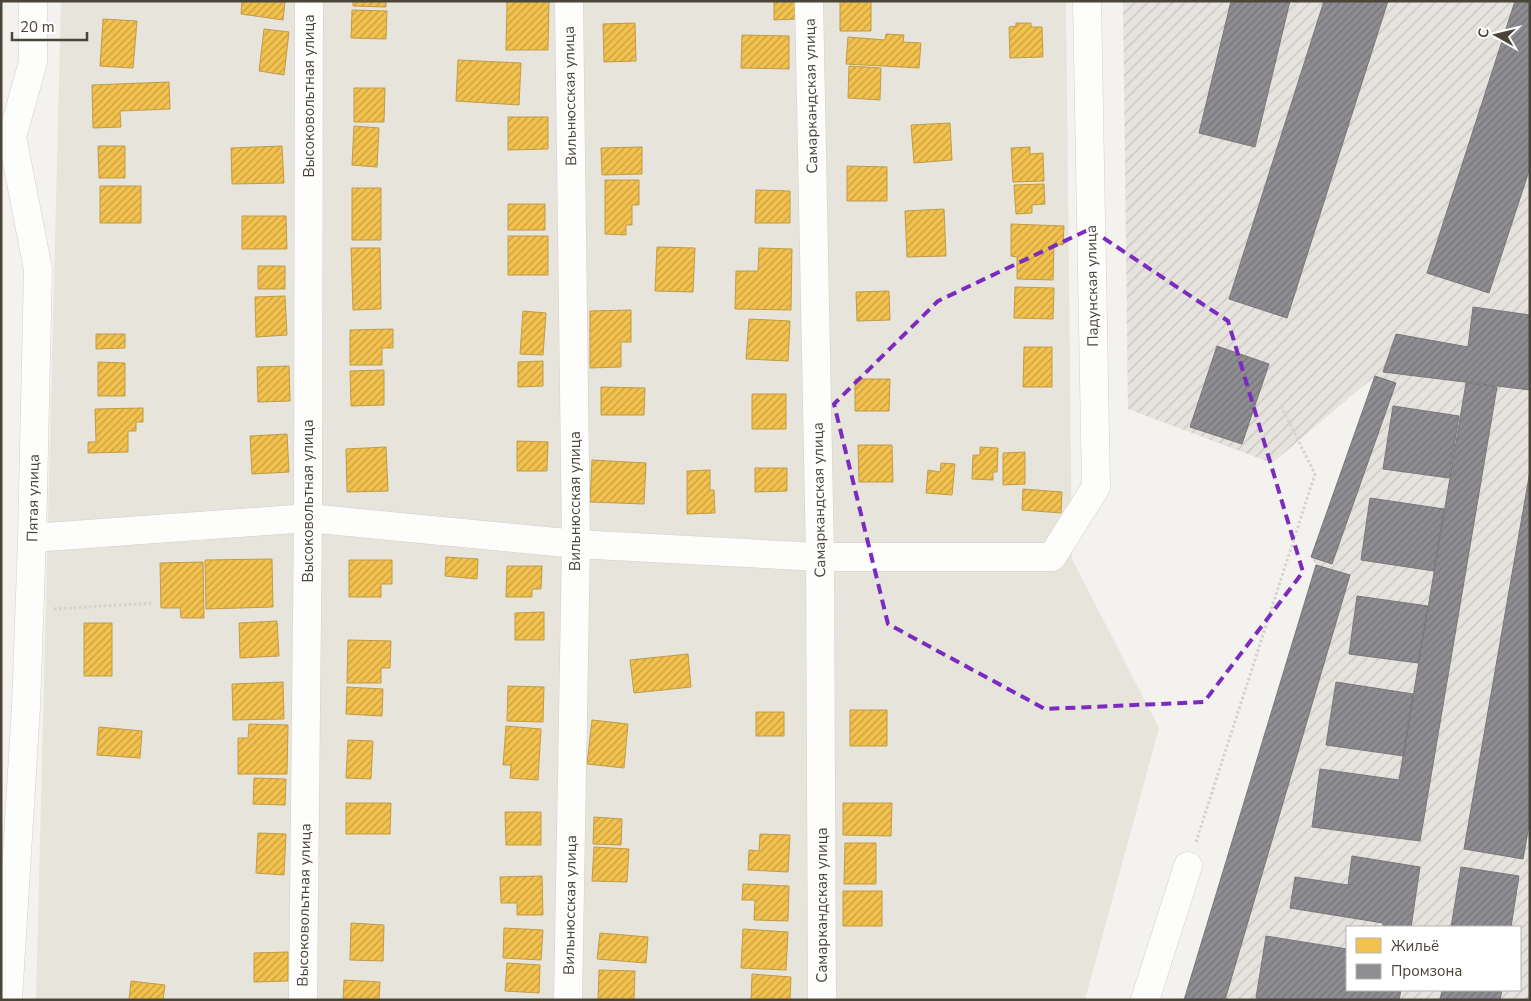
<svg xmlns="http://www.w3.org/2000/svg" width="1531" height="1001" viewBox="0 0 1531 1001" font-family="'Nunito Sans',sans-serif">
<defs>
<pattern id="industrial-furrows" width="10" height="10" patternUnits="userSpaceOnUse" patternTransform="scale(1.25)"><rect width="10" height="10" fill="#e6e2de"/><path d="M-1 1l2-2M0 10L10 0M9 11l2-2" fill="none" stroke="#c7c3bf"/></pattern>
<pattern id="homes-hatch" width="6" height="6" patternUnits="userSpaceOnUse" patternTransform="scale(1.25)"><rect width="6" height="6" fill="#f2c14e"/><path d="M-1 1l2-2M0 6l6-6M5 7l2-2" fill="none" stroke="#c69e42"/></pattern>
<pattern id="industry-hatch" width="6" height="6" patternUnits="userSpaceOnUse" patternTransform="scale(1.25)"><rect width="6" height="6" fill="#8d8d92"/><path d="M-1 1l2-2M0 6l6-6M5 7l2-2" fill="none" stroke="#757578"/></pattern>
</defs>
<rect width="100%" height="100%" fill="#f4f2ee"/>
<!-- residential -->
<path fill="#e7e4dc" d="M61 1H1066L1072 559 1159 728 1085 1000H36Z"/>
<!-- industrial -->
<path fill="url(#industrial-furrows)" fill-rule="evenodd" d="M1123 1H1530V1000H1184L1316 565 1311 557 1374 377 1272 463 1128 409ZM1347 927H1520V990H1347Z"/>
<!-- homes -->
<path fill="url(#homes-hatch)" stroke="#c09c48" d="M242 1H285L283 20 241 14Z
M353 1H386V7L353 6Z
M507 1H549L548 50H506Z
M774 1H797L798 19 774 20Z
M840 1H871V31H840Z
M352 10 387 11 386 39 351 38Z
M103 19 137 21 133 68 100 66Z
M635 23 636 61 604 62 603 24Z
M1016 23H1031V27H1042L1043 57 1010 58 1009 27 1016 26Z
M264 29 289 32 284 75 259 71Z
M886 34 904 35 903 42 921 43 919 68 846 64 848 37 885 40Z
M742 35 789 36V69L741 68Z
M458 60 521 63 519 105 456 101Z
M849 66 881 68 880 100 848 98Z
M169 82 170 109 120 111 121 127 93 128 92 85Z
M354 88H385L384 122H354Z
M508 117H548V149L508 150Z
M950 123 952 160 914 163 911 125Z
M354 126 379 128 377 167 352 165Z
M98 146H125V178H99Z
M282 146 284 183 232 184 231 148Z
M642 147V174L602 175 601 148Z
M1030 147V154L1043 153 1044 181 1013 182 1011 148Z
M847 166 887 167V201H847Z
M605 180H639V205H632V225H626V235L605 234Z
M1044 184 1045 204 1032 205V213L1016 214 1014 185Z
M100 186H141V223H100Z
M352 188H381V240H352Z
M756 190 790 191V223H755Z
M508 204H545V230H508Z
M944 209 946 256 907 257 905 211Z
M242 216H286L287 249H242Z
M1011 224 1064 226 1063 245 1054 244 1053 280 1017 279V257L1011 256Z
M508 236H548V275H508Z
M657 247 695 248 693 292 655 291Z
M351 248H380L381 309 353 310Z
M759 248 792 249 791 310 735 309 736 271H758Z
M258 266H285V289H258Z
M1015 287 1054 288 1053 319 1014 318Z
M889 291 890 320 857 321 856 292Z
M285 296 287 335 256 337 255 297Z
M631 310V342H621V367L590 368V311Z
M523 311 546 313 543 355 520 354Z
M749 319 790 321 788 361 746 359Z
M393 329V348H382V365H350V330Z
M96 334H125V348L96 349Z
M1024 347H1052V387H1023Z
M543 361V386L518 387V362Z
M98 362 125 363V396H98Z
M289 366 290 401 258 402 257 367Z
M384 370V405L351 406 350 371Z
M855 379H890L889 411H855Z
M601 387 645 388 644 415H601Z
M752 394H786V429H752Z
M143 408V422H136V431H128V452L88 453V442H96L95 409Z
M287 434 289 472 252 474 250 436Z
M517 441 548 442 547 471H517Z
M858 445H892L893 482H859Z
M386 447 388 491 347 492 346 449Z
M980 447 998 448 997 472H993V480L972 479 973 455H980Z
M1025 452V484L1003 485V453Z
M592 460 646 463 644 504 590 502Z
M941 463 955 464 952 495 926 493 928 470 940 472Z
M755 468H787V491L755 492Z
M710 470V490H714L715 513 687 514V471Z
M1023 489 1062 492 1061 513 1022 510Z
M446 557 478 559 477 579 445 576Z
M272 559 273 607 206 609 205 560Z
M349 560H392V584H381V597H349Z
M203 562 204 618H181L180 608H161L160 563Z
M507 566H542L541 589H532V597H506Z
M544 612V640H515V613Z
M277 621 279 656 240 658 239 623Z
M84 623H112V676H84Z
M348 640 391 641 390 668H381V683H347Z
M688 654 691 687 634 693 630 660Z
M283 682 284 719 233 720 232 684Z
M508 686 544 687 543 722 507 721Z
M347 687 383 689 382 716 346 714Z
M850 710H887V746H850Z
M756 712H784V736H756Z
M592 720 628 724 624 768 587 764Z
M249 724 288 725 287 774H238V738H248Z
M506 726 541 729 538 780 510 778 511 765H503Z
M99 727 142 731 140 758 97 755Z
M348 740 373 741 371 779 346 778Z
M254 778 286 779 285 805 253 804Z
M346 803H391L390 834H346Z
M843 803H892L891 836 843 835Z
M505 812H541V845H506Z
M594 817 622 819 621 845 593 844Z
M258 833 286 834 284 875 256 873Z
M760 834 790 835 788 872 748 870 749 850 759 851Z
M845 843H876V884H844Z
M594 847 629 849 627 882 592 881Z
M542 876 543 915H517V903H501L500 877Z
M743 884 789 886 788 921 754 920 755 900H742Z
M843 891H882V926H843Z
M351 923 384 925 383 961 350 960Z
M504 928 543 930 541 960 503 958Z
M743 929 788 932 786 970 741 968Z
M600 933 648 937 646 963 597 959Z
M288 952V981L254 982V953Z
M507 963 540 965 539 993 505 991Z
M599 970 635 971 634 1000H598Z
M752 974 791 977 790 1000H751Z
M344 980 380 982 379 1000H343Z
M131 981 165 985 163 1000H129Z"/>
<!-- industry -->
<path fill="url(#industry-hatch)" stroke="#797777" d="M1231 1H1290L1255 147 1199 133Z
M1324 1H1388L1287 318 1229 299Z
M1515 1H1530V168L1489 293 1427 273Z
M1473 307 1530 315V390L1383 372 1396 334 1468 347Z
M1217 346 1269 364 1242 444 1190 427Z
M1375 376 1396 383 1332 564 1311 557Z
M1466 383 1497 387 1420 841 1312 827 1320 769 1399 780Z
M1393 406 1459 416 1449 478 1383 469Z
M1530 471V820L1523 859 1464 849Z
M1370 498 1444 509 1434 571 1361 560Z
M1316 565 1350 575 1225 1000H1184Z
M1357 596 1428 606 1418 663 1349 654Z
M1336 682 1413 694 1404 756 1326 745Z
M1352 856 1420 867 1411 927H1383V923L1290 908 1295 877 1348 885Z
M1461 867 1519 876 1511 927H1451Z
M1266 936 1347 949V990H1401L1399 1000H1267L1256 998Z
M1442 990H1502L1500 1000H1440Z"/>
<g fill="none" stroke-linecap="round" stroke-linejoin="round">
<defs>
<path id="minor" d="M809 1 820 557 822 1000
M32 538 308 518 576 544 820 557H1052L1096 487 1087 1
M8 1000 26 707 32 538 38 269 12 137 33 62V1
M303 1000 308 518 309 1
M568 1000 576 544 569 1
M1145 1000 1188 866"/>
</defs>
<!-- minor casing -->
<use href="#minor" stroke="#d2d0cb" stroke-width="29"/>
<!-- path -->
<path stroke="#d3d2cc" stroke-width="3" stroke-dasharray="2.5 2.5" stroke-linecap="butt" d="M54 609 153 603
M1196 842 1315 474 1281 406"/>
<!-- minor -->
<use href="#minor" stroke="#fdfdfc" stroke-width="28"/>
</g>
<!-- marked area -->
<path fill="none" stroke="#7b2cbf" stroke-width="4" stroke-dasharray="10 6" stroke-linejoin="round" d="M1090 229 1228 321 1303 572 1204 702 1045 709 888 624 834 404 938 301Z"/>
<g text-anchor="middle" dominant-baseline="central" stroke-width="5" stroke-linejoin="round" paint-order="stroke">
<!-- street labels -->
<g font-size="15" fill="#4b4439" stroke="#fff">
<text transform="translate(309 96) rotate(-90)">Высоковольтная улица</text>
<text transform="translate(570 96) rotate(-91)">Вильнюсская улица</text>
<text transform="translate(811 96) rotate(-91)">Самаркандская улица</text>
<text transform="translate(1092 286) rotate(-91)">Падунская улица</text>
<text transform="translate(33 498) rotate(-89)">Пятая улица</text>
<text transform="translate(819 500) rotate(-91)">Самаркандская улица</text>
<text transform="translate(308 501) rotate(-90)">Высоковольтная улица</text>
<text transform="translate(575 501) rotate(-90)">Вильнюсская улица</text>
<text transform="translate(304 905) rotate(-89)">Высоковольтная улица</text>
<text transform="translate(570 905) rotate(-89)">Вильнюсская улица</text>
<text transform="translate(822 905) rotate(-90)">Самаркандская улица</text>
</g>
</g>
<!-- border -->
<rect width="1531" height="1001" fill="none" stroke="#4b4439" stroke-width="5"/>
<!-- legend -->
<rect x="1346" y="926" width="175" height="65" fill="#ffffff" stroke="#b7b4b0"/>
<rect x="1356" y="938" width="25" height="15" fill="#f2c14e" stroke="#b7b4b0"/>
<text x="1391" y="951" font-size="15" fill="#4b4439">Жильё</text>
<rect x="1356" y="964" width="25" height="15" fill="#8d8d92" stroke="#b7b4b0"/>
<text x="1391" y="976" font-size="15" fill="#4b4439">Промзона</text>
<!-- north arrow -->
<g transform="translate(1496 35) rotate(278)" stroke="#ffffff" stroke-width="4" paint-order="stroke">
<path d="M0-4L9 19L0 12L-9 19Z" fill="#4b4439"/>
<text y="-8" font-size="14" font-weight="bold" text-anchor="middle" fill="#4b4439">С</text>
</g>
<!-- scale -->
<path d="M12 32v8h75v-8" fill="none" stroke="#4b4439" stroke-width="2.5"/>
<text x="20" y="32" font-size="15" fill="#4b4439" stroke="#ffffff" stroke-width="4" paint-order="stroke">20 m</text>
</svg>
